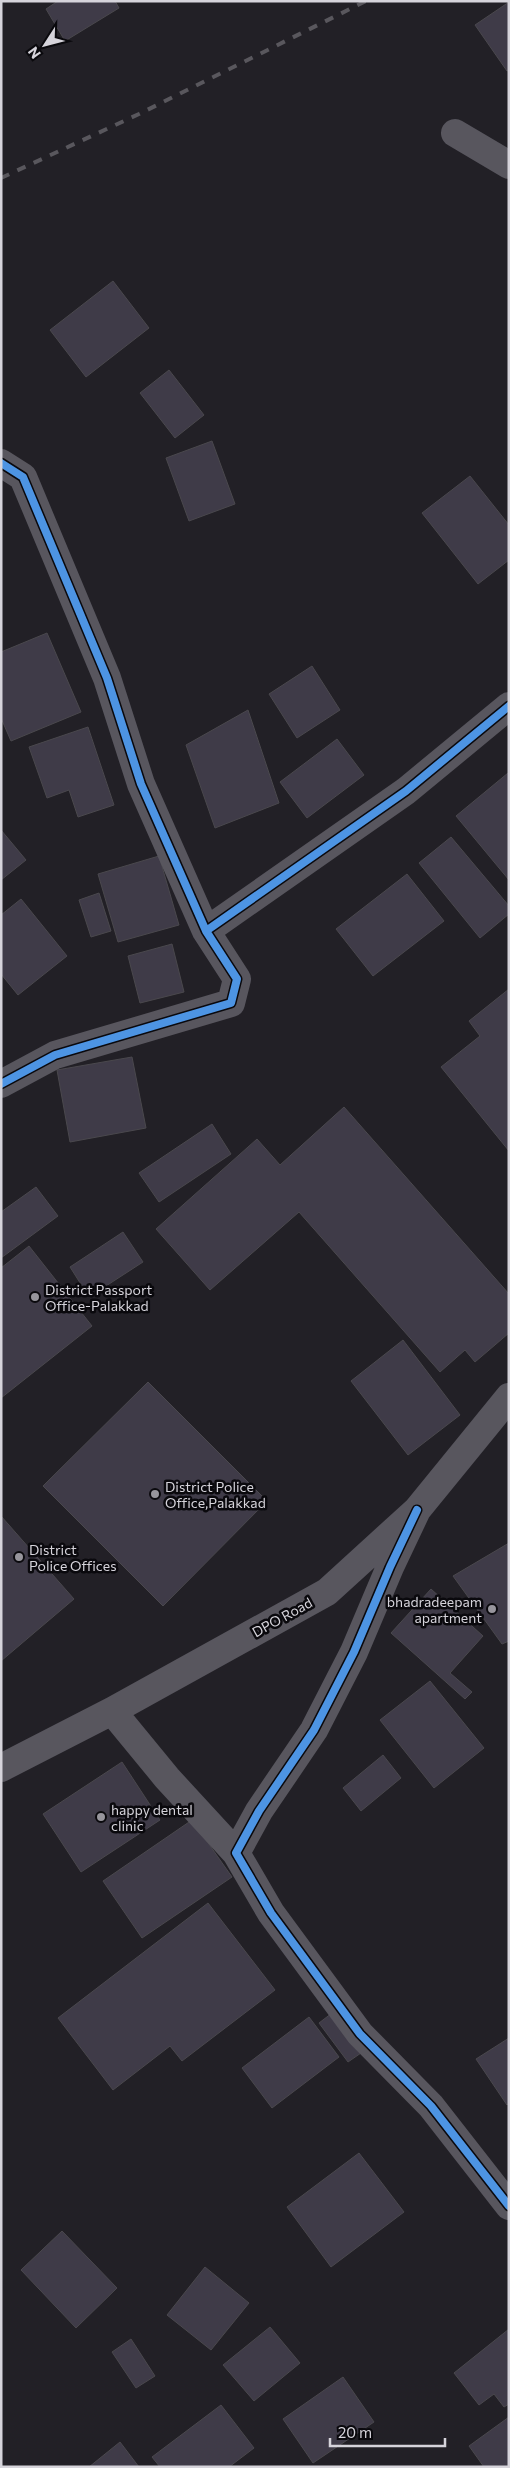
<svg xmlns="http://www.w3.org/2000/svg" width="510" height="2468" viewBox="0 0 510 2468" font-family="Commissioner,sans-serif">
<rect width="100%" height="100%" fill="#222026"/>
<!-- building -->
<path fill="#3f3b48" stroke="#4a484d" d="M58 1H115L119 8 65 41 46 9Z
M509 2V70L507 71 475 25Z
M113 281 149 328 86 377 50 330Z
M169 370 204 415 175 438 140 393Z
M212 441 235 504 189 521 166 458Z
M470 476 509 525V560L478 584 422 513Z
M47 633 81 712 11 741 1 718V652Z
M312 666 340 710 297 738 269 694Z
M248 710 279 803 215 828 186 745Z
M88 727 114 805 78 817 69 790 47 798 29 747Z
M337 739 364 775 307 818 280 782Z
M508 773H509V880L456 816Z
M1 830 26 860 1 880Z
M451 837 509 906V914L480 938 419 863Z
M159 856 179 925 118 942 98 874Z
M407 874 444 921 373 976 336 929Z
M99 893 111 931 91 937 79 900Z
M21 899 67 956 18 995 1 974V915Z
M172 944 184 992 140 1003 128 956Z
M509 989V1151L441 1067 480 1036 469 1021Z
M132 1057 146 1128 70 1142 57 1070Z
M344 1107 509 1294V1333L475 1362 465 1350 440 1372 299 1212 210 1290 156 1229 257 1139 280 1165Z
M212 1124 231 1154 159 1202 139 1173Z
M36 1187 58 1216 1 1258V1212Z
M123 1232 143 1262 89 1297 70 1267Z
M29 1246 92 1326 1 1398V1268Z
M403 1340 460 1415 408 1455 351 1381Z
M148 1382 267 1501 163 1606 43 1486Z
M1 1516 74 1599 1 1661Z
M509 1543V1641L502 1644 453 1576Z
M431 1589 483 1636 450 1673 472 1692 465 1699 391 1633Z
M430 1681 484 1748 434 1788 380 1720Z
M383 1755 401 1778 361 1811 343 1788Z
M122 1762 160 1820 81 1872 43 1814Z
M192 1820 232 1877 142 1938 103 1881Z
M208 1903 275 1990 182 2061 170 2046 113 2090 58 2018Z
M332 2013 361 2053 348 2062 319 2023Z
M309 2017 339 2057 272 2108 242 2068Z
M509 2038V2103L507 2105 476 2059Z
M359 2153 404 2212 331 2267 287 2207Z
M62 2231 117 2288 76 2328 21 2270Z
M205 2267 249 2303 211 2350 167 2315Z
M270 2327 300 2363 254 2401 223 2365Z
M509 2329V2404L504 2407 494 2394 479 2405 454 2373Z
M131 2339 155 2376 136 2388 112 2352Z
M343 2377 374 2422 313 2463 283 2419Z
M221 2405 254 2448 229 2467H160L152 2457Z
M509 2417V2467H484L469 2446Z
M120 2442 139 2467H89Z"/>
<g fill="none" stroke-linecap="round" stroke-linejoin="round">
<!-- minor -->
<path stroke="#58565e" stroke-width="28" d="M455 133 509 165
M1 463 23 477 107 678 141 784 206 931 237 979 231 1003 55 1055 1 1084
M206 931 406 791 509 706
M417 1510 390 1567 354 1652 314 1730 259 1811 236 1853 271 1913 360 2034 431 2106 509 2206
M112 1711 167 1778 236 1853
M1 1768 112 1711 327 1592 417 1510 509 1397"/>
<!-- rail -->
<path stroke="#59575d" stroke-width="4" stroke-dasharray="9 9" stroke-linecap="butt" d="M1 178 139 114 366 1"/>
<defs>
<path id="cycleway" d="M1 463 23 477 107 678 141 784 206 931 237 979 231 1003 55 1055 1 1084
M206 931 406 791 509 706
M417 1510 390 1567 354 1652 314 1730 259 1811 236 1853 271 1913 360 2034 431 2106 509 2206"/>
</defs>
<!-- cycleway casing -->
<use href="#cycleway" stroke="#0a090d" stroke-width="11"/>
<!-- cycleway -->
<use href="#cycleway" stroke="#4d94e3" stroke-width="8"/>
</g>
<!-- markers -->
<g fill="#97959c" stroke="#0a090d" stroke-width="2">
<circle cx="35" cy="1297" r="5"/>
<circle cx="155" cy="1494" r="5"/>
<circle cx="19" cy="1557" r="5"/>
<circle cx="492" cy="1609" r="5"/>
<circle cx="101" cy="1817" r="5"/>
</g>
<g text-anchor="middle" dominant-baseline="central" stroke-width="5" stroke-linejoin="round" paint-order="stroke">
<!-- poi labels -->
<g font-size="14" fill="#d6d4db" stroke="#0a090d" text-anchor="start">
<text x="45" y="1289">District Passport<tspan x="45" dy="16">Office-Palakkad</tspan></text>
<text x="165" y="1486">District Police<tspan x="165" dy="16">Office,Palakkad</tspan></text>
<text x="29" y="1549">District<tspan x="29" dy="16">Police Offices</tspan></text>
<text x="482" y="1601" text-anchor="end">bhadradeepam<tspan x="482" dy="16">apartment</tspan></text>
<text x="111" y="1809">happy dental<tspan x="111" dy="16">clinic</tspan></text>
</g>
<!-- street labels -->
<g font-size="14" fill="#d6d4db" stroke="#0a090d">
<text transform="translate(282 1617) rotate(-29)">DPO Road</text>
</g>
</g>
<!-- border -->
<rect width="510" height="2468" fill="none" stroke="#d6d4db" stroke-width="5"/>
<!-- north arrow -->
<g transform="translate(45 45) rotate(234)" stroke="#0a090d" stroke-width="4" paint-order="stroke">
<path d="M0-4L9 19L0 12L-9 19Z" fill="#d6d4db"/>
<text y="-8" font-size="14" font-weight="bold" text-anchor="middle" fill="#d6d4db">N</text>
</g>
<!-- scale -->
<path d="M330 2438v8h115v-8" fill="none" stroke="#d6d4db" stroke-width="2.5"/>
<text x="338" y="2438" font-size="15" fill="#d6d4db" stroke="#0a090d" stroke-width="4" paint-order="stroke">20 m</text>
</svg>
